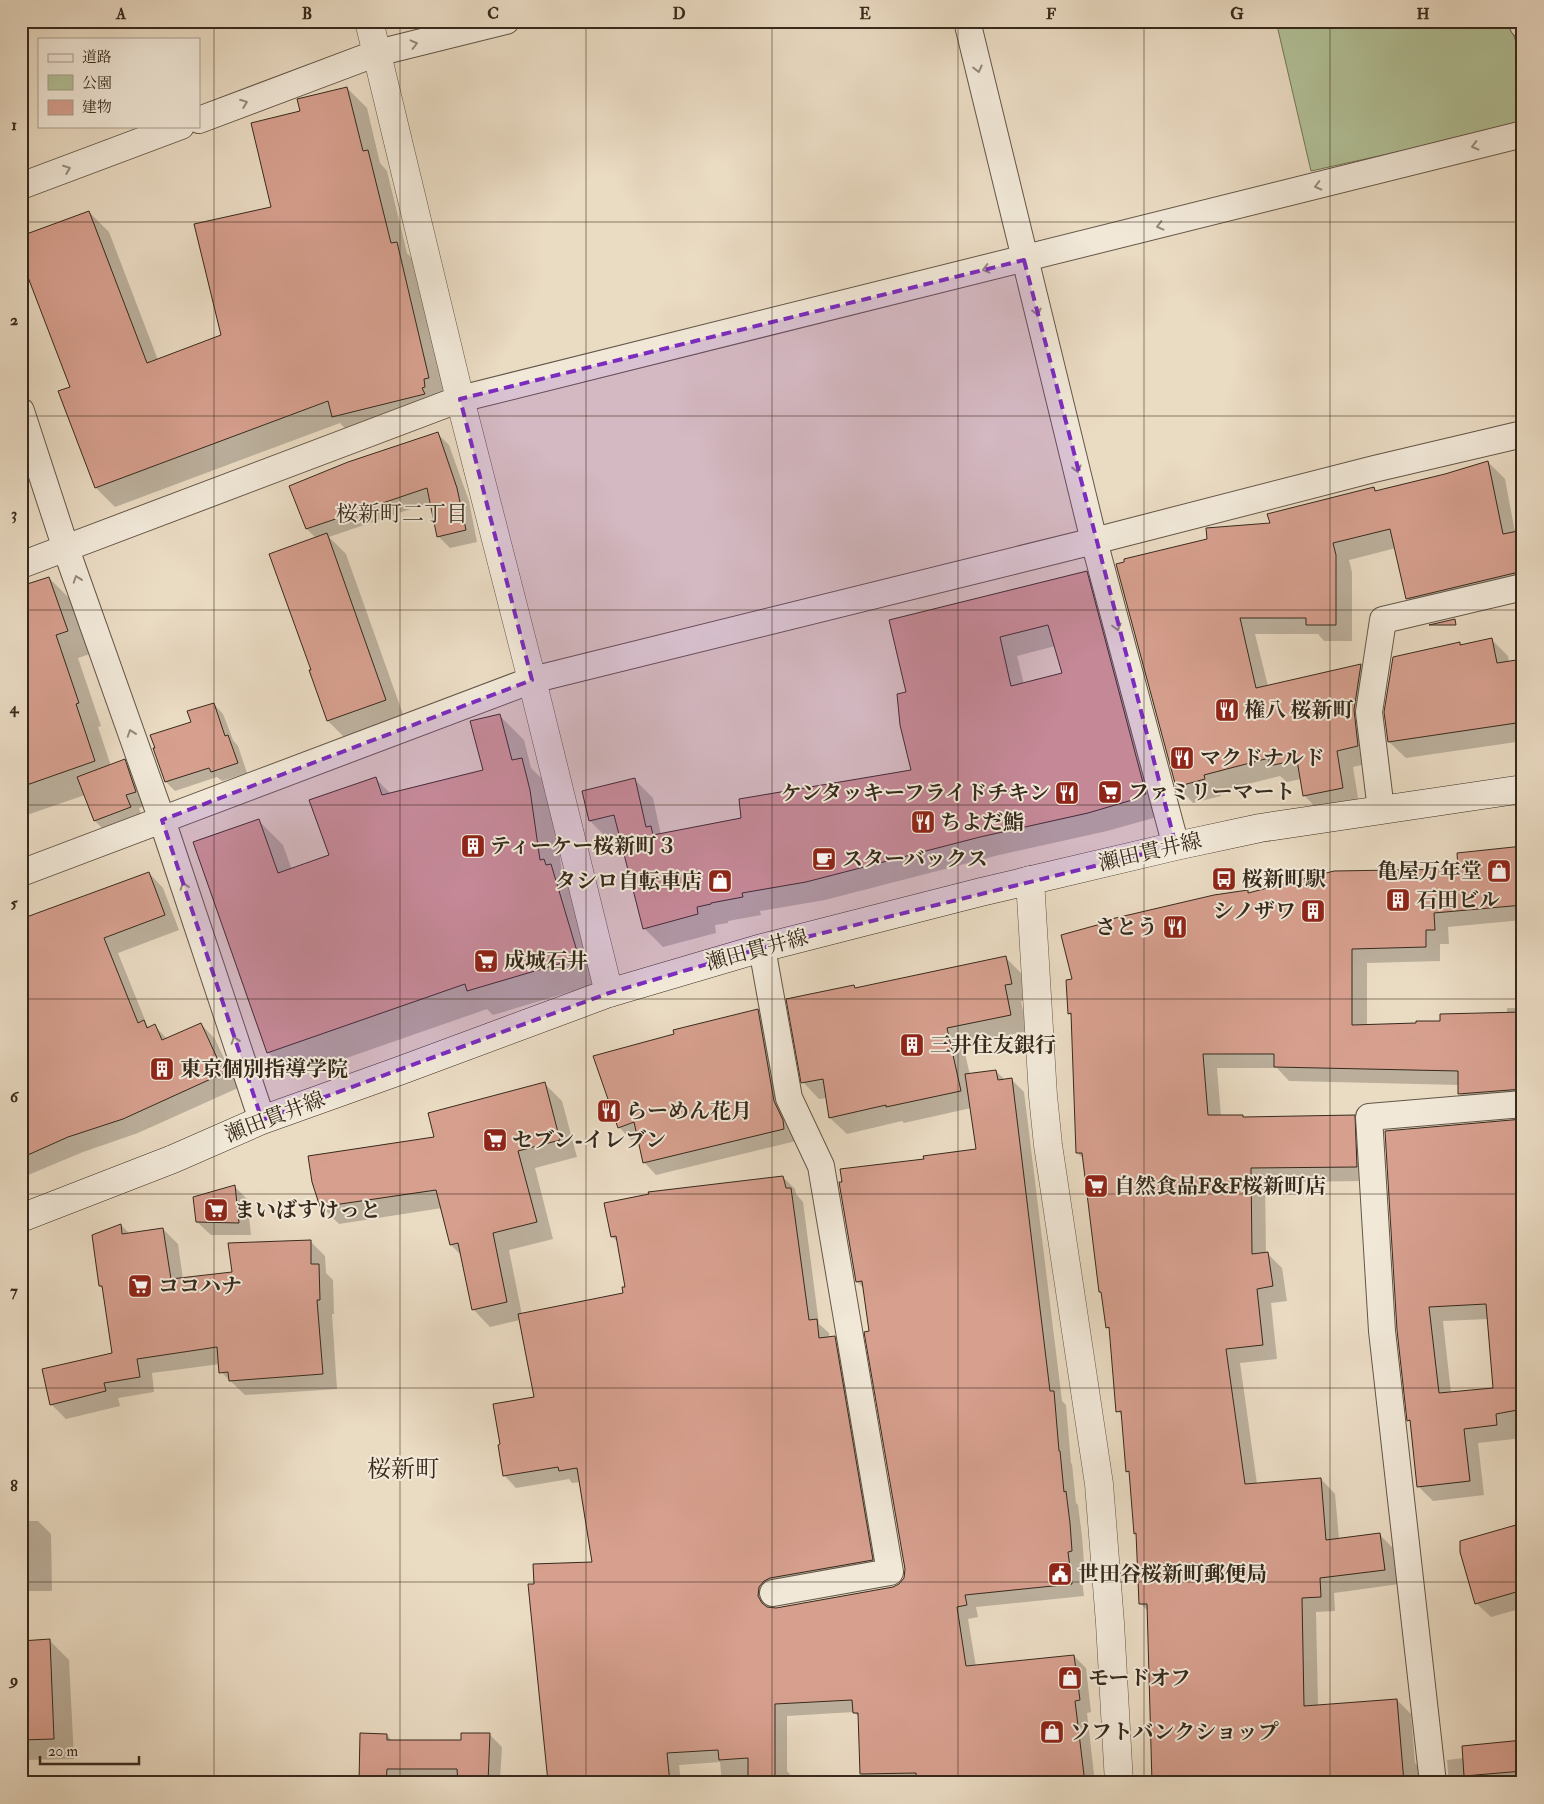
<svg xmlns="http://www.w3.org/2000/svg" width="1544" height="1804" viewBox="0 0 1544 1804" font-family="'IM FELL Double Pica','Noto Serif JP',serif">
<rect width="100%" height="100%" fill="#eadbc3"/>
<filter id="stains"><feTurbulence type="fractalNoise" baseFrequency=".004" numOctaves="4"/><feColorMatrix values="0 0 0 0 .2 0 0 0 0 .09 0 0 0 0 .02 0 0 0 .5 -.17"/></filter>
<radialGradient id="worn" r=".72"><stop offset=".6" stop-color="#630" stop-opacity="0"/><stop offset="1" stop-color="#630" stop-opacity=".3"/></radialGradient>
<!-- green -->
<path fill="#b2c198" stroke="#74765a" d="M1276 21H1509L1523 63V124L1311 171Z"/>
<!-- shadow -->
<path fill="#0003" fill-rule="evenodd" d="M347 88 367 108 380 163 387 171 407 253 416 263 448 398 352 436 340 423 115 507 96 488 71 387 89 212 109 232 158 360 222 336 272 208 301 112Z
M437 433 449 445 469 501 477 542 450 548 438 536 431 502 329 537 346 554 405 720 348 741 328 721 316 538 307 529 291 486Z
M1488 462 1505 479 1515 532 1523 530V591L1424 615 1408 598 1396 548 1349 560 1352 572V641H1324L1318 634H1255L1268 686 1361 665 1377 682 1374 762 1353 767 1359 804 1320 812 1304 795 1301 779 1287 782 1280 776 1220 791 1221 796 1193 803 1177 786 1271 524 1374 488 1377 492 1445 475Z
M1086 573 1105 591 1157 817 1107 831 999 855 825 900 760 911 761 915 728 921V923L715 925 716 933 663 947 644 928 620 836 608 839 590 821 634 779 653 798 661 835 742 819 913 771 908 693ZM1055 646 1063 674 1024 684 1017 656Z
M49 578 72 601 90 654 78 658 101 726 98 727 111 766 124 761 137 774 148 805 139 808 143 820 108 834 95 821 85 795 21 817V588Z
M1491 639 1508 656 1509 662 1523 660V741L1406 758 1389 742 1459 643 1462 646Z
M214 704 223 714 233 740 238 746 247 773 222 781 217 777 175 791 166 782 192 722Z
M500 716 524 740 531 768 547 784 554 816 563 878 575 890 603 982 493 1015 487 1009 292 1077 268 1052 259 821 283 845 292 870 331 856 375 778 391 794 484 771Z
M1523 847V920L1448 927 1449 944H1440V961L1367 963V1026L1441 1022 1507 1013V1008H1523V1104L1474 1108 1460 1094V1085L1289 1081 1277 1068H1217L1221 1116H1242L1245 1118 1354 1116 1369 1131 1371 1181 1265 1182 1266 1254H1268L1282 1268 1287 1301 1271 1303 1277 1359 1240 1363 1257 1484 1321 1479 1335 1494 1339 1539 1379 1534 1394 1549 1399 1584 1334 1593 1335 1611 1316 1612 1318 1706 1397 1700 1411 1714 1415 1763 1430 1778V1783H1152L1148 1611 1141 1604 1138 1536 1135 1533 1130 1474 1128 1471 1122 1416 1118 1411 1111 1331 1107 1327 1103 1294 1100 1291 1085 1160 1077 1153 1072 1016 1069 1013 1073 980 1248 891 1251 894 1460 870Z
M149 873 163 888 179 930 118 953 147 1025 150 1028 155 1026 167 1039 201 1024 215 1039 238 1088 138 1133 83 1152 21 1178V979Z
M1005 957 1022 974 1028 1000 1021 1001 1027 1031 963 1045 970 1075 996 1071 1005 1080 1011 1079 1024 1092 1062 1401 1066 1405 1071 1463 1072 1464 1076 1503 1078 1505 1082 1536 1084 1563 1080 1564 1084 1596 976 1607 978 1617 968 1619 976 1667 1074 1656 1086 1668 1091 1712 1087 1713 1095 1783H862L860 1718 854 1712 787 1716V1771L798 1783H722L720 1762 679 1765 681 1783H220V1777L361 1775 387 1735 393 1742H462L489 1734 502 1747 500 1779 549 1777 535 1585 594 1563 580 1482 572 1483 569 1479 516 1488 504 1475 536 1398 520 1320 490 1327 473 1309 461 1255 451 1245 442 1208 339 1224 321 1206 435 1138 545 1084 562 1101 577 1157 535 1168 553 1239 509 1250 522 1315 624 1294 627 1288 618 1242 612 1237 783 1177 795 1189 796 1194 803 1202 819 1324 829 1333V1338L834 1337 847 1350 884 1572 771 1600 770 1608 776 1609 893 1588 901 1584 905 1577 906 1569 865 1289 857 1282 925 1160 977 1150 971 1108 904 1123 902 1121 847 1134 830 1118 827 1098 819 1099 803 1082 854 987 856 989Z
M757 1010 770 1023 796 1141 656 1175 644 1162 639 1137 631 1140 619 1127Z
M1523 1120V1438L1478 1443 1484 1495 1433 1501 1418 1486 1412 1423 1408 1420 1398 1330ZM1488 1319 1494 1389 1451 1393 1443 1321Z
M234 1186 247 1199 251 1235H211L197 1222Z
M121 1225 130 1234 163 1229 178 1244 183 1279 233 1273 310 1241 325 1256 326 1273 333 1280 334 1314H332L337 1389 245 1395 221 1372 220 1364 152 1373 154 1392 118 1398 120 1406 66 1419 51 1404 113 1354 103 1289 100 1286Z
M21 1521H38L51 1534 52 1591H21Z
M1523 1525V1608L1491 1617 1476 1603Z
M49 1640 69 1660 74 1759 21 1760V1642Z
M1523 1741V1783H1449L1447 1760 1464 1758Z"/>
<!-- building -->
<path fill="#d69f8e" stroke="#372a1c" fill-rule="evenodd" d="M347 87 363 151 368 150 391 243 397 242 429 378 424 379 425 387 422 388 425 394 332 417 328 401 95 488 58 391 70 387 21 259V236L89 211 147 363 221 335 194 224 271 207 251 123 300 111 297 99Z
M438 432 457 488 466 530 437 537 427 488 306 529 289 486 348 462Z
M1488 461 1503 534 1523 530V571L1406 599 1390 529 1333 543 1336 555V625H1306V618H1240L1256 688 1361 664 1354 710 1358 746 1337 751 1343 788 1303 796 1297 760 1269 766V758L1204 775 1205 779 1176 787 1116 564 1124 562V559L1207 539 1206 528 1270 523 1267 514 1374 487 1375 491 1445 474Z
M327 533 386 700 327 721 309 670H311L269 554Z
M1087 571 1146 794 1139 796V798L1088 813 980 837 806 882 742 893 743 897 711 903V904L697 907 698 914 643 929 614 815 589 821 582 791 635 778 646 827 651 826 653 835 741 818 739 799 911 770 900 725 897 694 906 692 889 620ZM1048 625 1062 673 1011 686 1000 637Z
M49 577 68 631 56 635 79 703 76 704 95 761 21 787V586Z
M1455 619 1456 625H1429Z
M1492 638 1497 663 1523 659V722L1388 742 1384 712 1393 657 1460 642V645Z
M214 703 225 736 228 735 238 763 211 772 209 768 165 782 153 748H155L150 735 191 722 187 711Z
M500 714 512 760 522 758 530 790 540 860 544 859 546 865 551 864 579 958 467 991 465 984 267 1053 193 842 259 819 278 873 329 855 309 800 376 777 382 795 483 770 470 721Z
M125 759 136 792 126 795 131 807 94 821 77 777Z
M1523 846V905L1434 913 1435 930H1426V947L1352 949V1025L1416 1023V1021H1440V1014L1523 1012V1089L1458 1094V1071L1274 1067V1054H1203L1208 1115H1243V1117L1355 1115 1357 1167 1251 1168 1252 1254 1268 1252 1273 1286 1257 1289 1263 1345 1226 1349 1245 1484 1321 1478 1326 1540 1380 1533 1385 1570 1320 1578 1321 1597 1302 1598 1304 1706 1397 1699 1404 1783H1152L1147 1604H1139L1136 1533 1134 1534 1129 1471 1126 1472 1121 1411 1116 1412 1109 1327 1106 1328 1101 1292H1099L1082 1153H1076L1071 1013 1068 1014 1066 980 1072 979 1061 935 1108 922 1107 920 1154 909 1214 895 1248 890V893L1334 871 1458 869 1457 853Z
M149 872 165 915 104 938 138 1023 144 1020 147 1028 155 1024 162 1040 201 1023 224 1073 123 1119 68 1137 21 1158V919Z
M1006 956 1012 984 1005 985 1011 1015 947 1028 961 1091 886 1107V1105L829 1118 823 1079 801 1083 786 999 854 985 855 988Z
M758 1009 774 1101 783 1120 784 1129 643 1163 634 1122 618 1128 593 1056 674 1034 673 1030Z
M996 1070 998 1080 1012 1078 1050 1391H1054L1059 1451H1060L1064 1492 1066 1491 1070 1523 1072 1551 1068 1552 1072 1584 965 1595 967 1605 957 1607 966 1666 1074 1655 1080 1700 1075 1701 1085 1783H916V1773L860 1774 858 1713H853L852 1700 775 1704V1783H748V1758L719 1760 718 1750 667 1753 670 1783 548 1782 528 1584H534L533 1564 592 1562 577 1468 559 1471 558 1467 503 1476 498 1445 500 1444 493 1404 534 1397 518 1314 623 1293 622 1287H625L616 1236 611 1237 604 1203 649 1194 648 1192 783 1176 786 1188H791L809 1320 817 1319 819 1338 835 1336 873 1560 770 1578 764 1581 759 1587 758 1596 762 1603 767 1607 776 1608 893 1587 899 1584 904 1578 905 1569 864 1332 869 1331 862 1281 856 1282 839 1182H842L840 1169 924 1159 923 1156 976 1149 965 1074Z
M545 1082 560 1140 518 1151 537 1222 493 1233 507 1302 472 1310 458 1243 450 1245 436 1190 320 1207 312 1182 308 1156 434 1137 428 1113Z
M1523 1119V1409L1496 1414 1497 1425 1464 1429 1470 1481 1417 1487 1410 1420 1407 1421 1397 1330 1385 1131ZM1486 1304 1493 1388 1439 1393 1429 1307Z
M235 1185 239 1223 196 1222 193 1197Z
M121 1224 122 1234 163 1228 171 1279 232 1272 228 1243 311 1240V1264H319L320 1300H317L323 1374 229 1381 228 1372 219 1373 217 1347 137 1359 140 1377 104 1383 106 1391 50 1405 42 1369 112 1353 102 1286H99L92 1235Z
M1523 1523V1590L1475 1604 1460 1552V1541Z
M50 1639 54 1739 21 1740V1641Z
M360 1733 387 1734V1740H461V1733H490L488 1783H458L457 1769H387L386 1783H359Z
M1523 1740V1771L1464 1776 1462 1746Z"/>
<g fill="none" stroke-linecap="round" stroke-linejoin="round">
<defs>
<path id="minor" d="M967 21 1094 541 1176 846
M1522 21 1523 25
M199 120 377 53 506 21
M21 186 181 126
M21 411 66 549 162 820 262 1120
M21 565 460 399 1523 134
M1381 810 1369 712 1383 620 1523 587
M21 873 532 680 1094 541 1374 469 1523 434
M762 948 789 1098 821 1166 890 1572 773 1593
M1433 1783 1382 1331 1369 1117 1523 1104"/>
<path id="tertiary" d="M369 21 460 399 532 680 609 993
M1030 880 1043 1096 1048 1145 1099 1484 1110 1623 1119 1783"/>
<path id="secondary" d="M21 1218 173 1159 262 1120 399 1071 609 993 762 948 981 892 1176 846 1260 828 1523 789"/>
</defs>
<!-- minor casing -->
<use href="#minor" stroke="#645646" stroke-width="28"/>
<!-- tertiary casing -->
<use href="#tertiary" stroke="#645646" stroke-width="29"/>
<!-- secondary casing -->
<use href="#secondary" stroke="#372a1c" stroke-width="29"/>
<!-- minor -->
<use href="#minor" stroke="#f1e8d8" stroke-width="26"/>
<!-- tertiary -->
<use href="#tertiary" stroke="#f1e8d8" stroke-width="28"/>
<!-- secondary -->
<use href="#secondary" stroke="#f1e8d8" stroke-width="28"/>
</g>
<!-- one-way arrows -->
<defs><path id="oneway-chevron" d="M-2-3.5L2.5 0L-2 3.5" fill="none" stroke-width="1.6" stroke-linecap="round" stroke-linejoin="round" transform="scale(1.25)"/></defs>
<g stroke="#94897a">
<use href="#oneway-chevron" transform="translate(414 44) rotate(-14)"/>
<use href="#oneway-chevron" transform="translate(978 69) rotate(76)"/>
<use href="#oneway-chevron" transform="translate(244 103) rotate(-21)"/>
<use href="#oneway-chevron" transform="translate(1475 146) rotate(166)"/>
<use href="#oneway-chevron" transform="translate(67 169) rotate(-21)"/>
<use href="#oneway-chevron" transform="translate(1318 186) rotate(166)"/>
<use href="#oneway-chevron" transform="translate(1160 226) rotate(166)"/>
<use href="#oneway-chevron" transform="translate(986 269) rotate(166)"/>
<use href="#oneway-chevron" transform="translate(1037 312) rotate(76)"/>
<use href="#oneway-chevron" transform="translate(1077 469) rotate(76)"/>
<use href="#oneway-chevron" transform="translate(77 579) rotate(-109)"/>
<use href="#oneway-chevron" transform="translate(1117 627) rotate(75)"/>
<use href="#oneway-chevron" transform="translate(131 733) rotate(-109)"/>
<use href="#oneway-chevron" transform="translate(184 886) rotate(-108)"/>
<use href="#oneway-chevron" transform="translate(235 1040) rotate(-108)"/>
</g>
<!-- marked area -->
<path fill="#7b2cbf" fill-opacity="0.2" stroke="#7b2cbf" stroke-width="4" stroke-dasharray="10 6" stroke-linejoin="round" d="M1024 260 1176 846 762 948 609 993 262 1120 162 820 532 680 460 399Z"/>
<!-- grid -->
<path fill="none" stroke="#372a1c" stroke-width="1" stroke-opacity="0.55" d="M214 21V1783M400 21V1783M586 21V1783M772 21V1783M958 21V1783M1144 21V1783M1330 21V1783M21 222H1523M21 416H1523M21 610H1523M21 805H1523M21 999H1523M21 1194H1523M21 1388H1523M21 1582H1523"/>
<!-- icons -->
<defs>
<symbol id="restaurant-square" viewBox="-11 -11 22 22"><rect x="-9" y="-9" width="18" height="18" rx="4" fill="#8f2418" stroke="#f1e8d8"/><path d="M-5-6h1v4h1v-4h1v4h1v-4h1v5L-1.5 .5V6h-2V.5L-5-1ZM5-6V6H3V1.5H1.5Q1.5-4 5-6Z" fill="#fff"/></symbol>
<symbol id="supermarket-square" viewBox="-11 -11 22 22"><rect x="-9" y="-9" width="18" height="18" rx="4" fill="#8f2418" stroke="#f1e8d8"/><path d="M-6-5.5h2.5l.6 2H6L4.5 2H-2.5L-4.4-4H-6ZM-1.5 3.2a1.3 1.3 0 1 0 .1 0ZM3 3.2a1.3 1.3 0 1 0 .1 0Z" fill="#fff"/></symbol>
<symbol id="building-square" viewBox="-11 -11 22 22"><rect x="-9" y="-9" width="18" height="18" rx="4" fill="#8f2418" stroke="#f1e8d8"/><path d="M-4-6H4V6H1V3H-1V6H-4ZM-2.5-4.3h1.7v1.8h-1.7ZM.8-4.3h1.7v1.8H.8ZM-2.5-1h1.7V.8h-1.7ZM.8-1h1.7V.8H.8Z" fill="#fff"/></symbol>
<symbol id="cafe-square" viewBox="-11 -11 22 22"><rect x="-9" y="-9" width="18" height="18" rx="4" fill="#8f2418" stroke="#f1e8d8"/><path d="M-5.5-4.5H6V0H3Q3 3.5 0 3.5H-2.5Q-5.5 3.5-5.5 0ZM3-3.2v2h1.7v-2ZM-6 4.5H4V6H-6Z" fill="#fff"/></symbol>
<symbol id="shop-square" viewBox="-11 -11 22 22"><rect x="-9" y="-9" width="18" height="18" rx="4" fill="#8f2418" stroke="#f1e8d8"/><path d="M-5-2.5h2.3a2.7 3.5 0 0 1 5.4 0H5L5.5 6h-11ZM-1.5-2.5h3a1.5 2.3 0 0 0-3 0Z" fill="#fff"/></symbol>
<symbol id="bus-square" viewBox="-11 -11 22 22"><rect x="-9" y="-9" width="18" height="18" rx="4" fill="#8f2418" stroke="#f1e8d8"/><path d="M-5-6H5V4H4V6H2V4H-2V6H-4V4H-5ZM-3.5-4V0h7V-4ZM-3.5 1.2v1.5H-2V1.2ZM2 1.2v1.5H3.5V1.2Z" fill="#fff"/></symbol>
<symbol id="civic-square" viewBox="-11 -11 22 22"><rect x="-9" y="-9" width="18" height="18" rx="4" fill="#8f2418" stroke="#f1e8d8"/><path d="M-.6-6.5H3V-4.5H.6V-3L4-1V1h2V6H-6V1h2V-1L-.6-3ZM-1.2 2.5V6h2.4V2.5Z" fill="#fff"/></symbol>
</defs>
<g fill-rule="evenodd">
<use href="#restaurant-square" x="1213" y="696" width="28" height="28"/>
<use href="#restaurant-square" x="1168" y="744" width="28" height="28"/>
<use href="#supermarket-square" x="1096" y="778" width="28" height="28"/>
<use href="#restaurant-square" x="1053" y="779" width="28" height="28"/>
<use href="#restaurant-square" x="909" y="808" width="28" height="28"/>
<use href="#building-square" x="459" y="832" width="28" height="28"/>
<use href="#cafe-square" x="810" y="845" width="28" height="28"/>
<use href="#shop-square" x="1485" y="857" width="28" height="28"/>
<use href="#bus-square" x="1210" y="865" width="28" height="28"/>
<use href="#shop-square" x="706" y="867" width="28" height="28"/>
<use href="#building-square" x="1384" y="886" width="28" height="28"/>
<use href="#building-square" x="1299" y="897" width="28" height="28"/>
<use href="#restaurant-square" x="1161" y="913" width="28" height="28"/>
<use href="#supermarket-square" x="472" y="947" width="28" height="28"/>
<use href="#building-square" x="898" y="1031" width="28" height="28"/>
<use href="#building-square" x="148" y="1055" width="28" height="28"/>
<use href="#restaurant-square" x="595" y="1097" width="28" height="28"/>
<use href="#supermarket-square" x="481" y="1126" width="28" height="28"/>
<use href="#supermarket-square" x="1082" y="1172" width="28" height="28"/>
<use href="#supermarket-square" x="202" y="1196" width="28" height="28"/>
<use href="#supermarket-square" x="126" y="1272" width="28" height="28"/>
<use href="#civic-square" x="1046" y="1560" width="28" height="28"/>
<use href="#shop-square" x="1056" y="1664" width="28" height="28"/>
<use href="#shop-square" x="1038" y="1718" width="28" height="28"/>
</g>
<g text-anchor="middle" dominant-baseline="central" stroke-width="4" stroke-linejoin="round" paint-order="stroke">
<!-- poi labels -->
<g font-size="21" font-weight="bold" fill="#372a1c" stroke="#f1e8d8" text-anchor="start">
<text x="1244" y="710">権八 桜新町</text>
<text x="1200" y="758">マクドナルド</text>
<text x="1128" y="792">ファミリーマート</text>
<text x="1050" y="793" text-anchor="end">ケンタッキーフライドチキン</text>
<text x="940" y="822">ちよだ鮨</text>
<text x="490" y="846">ティーケー桜新町３</text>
<text x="842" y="859">スターバックス</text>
<text x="1482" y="871" text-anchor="end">亀屋万年堂</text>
<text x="1242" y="879">桜新町駅</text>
<text x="702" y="881" text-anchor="end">タシロ自転車店</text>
<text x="1416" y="900">石田ビル</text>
<text x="1296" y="911" text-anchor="end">シノザワ</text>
<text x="1158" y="927" text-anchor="end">さとう</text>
<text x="504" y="961">成城石井</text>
<text x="930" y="1045">三井住友銀行</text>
<text x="180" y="1069">東京個別指導学院</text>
<text x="626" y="1111">らーめん花月</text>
<text x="512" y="1140">セブン-イレブン</text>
<text x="1114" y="1186">自然食品F&amp;F桜新町店</text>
<text x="234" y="1210">まいばすけっと</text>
<text x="158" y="1286">ココハナ</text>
<text x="1078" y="1574">世田谷桜新町郵便局</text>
<text x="1088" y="1678">モードオフ</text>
<text x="1070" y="1732">ソフトバンクショップ</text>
</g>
<!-- street labels -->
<g font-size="21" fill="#372a1c" stroke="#f1e8d8">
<text transform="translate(1150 852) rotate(-13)">瀬田貫井線</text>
<text transform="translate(757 950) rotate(-15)">瀬田貫井線</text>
<text transform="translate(275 1117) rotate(-21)">瀬田貫井線</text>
</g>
<!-- neighbourhood labels -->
<g font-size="22" fill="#372a1c" stroke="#f1e8d8">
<text x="402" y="514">桜新町二丁目</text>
</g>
<!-- quarter labels -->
<g font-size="24" fill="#372a1c" stroke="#f1e8d8">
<text x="403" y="1469">桜新町</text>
</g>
</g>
<!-- margin -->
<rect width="1544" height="1804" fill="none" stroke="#eadbc3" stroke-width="55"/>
<!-- legend -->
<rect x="38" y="38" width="162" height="90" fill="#f1e8d8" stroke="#a79c8d"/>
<rect x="48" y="54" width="25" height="8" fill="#f1e8d8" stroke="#a79c8d"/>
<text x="82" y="62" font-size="15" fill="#372a1c">道路</text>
<rect x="48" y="75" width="25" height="15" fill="#b2c198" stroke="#a79c8d"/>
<text x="82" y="88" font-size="15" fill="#372a1c">公園</text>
<rect x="48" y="100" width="25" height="15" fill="#d69f8e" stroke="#a79c8d"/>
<text x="82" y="112" font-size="15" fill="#372a1c">建物</text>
<!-- scale -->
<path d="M40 1756v8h99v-8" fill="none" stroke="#372a1c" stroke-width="2.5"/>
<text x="48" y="1756" font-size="15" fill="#372a1c" stroke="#f1e8d8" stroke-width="4" paint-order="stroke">20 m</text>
<rect x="28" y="28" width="1488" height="1748" fill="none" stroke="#372a1c" stroke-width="2"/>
<g font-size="16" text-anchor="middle" font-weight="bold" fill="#372a1c">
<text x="121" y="19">A</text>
<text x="307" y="19">B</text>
<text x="493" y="19">C</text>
<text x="679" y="19">D</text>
<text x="865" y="19">E</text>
<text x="1051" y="19">F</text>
<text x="1237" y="19">G</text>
<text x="1423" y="19">H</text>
<text x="14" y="130">1</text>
<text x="14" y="325">2</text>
<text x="14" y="519">3</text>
<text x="14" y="713">4</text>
<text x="14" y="908">5</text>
<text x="14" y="1102">6</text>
<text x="14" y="1296">7</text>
<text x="14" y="1491">8</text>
<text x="14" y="1685">9</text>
</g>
<rect width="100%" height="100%" filter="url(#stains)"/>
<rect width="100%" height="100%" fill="url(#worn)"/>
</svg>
